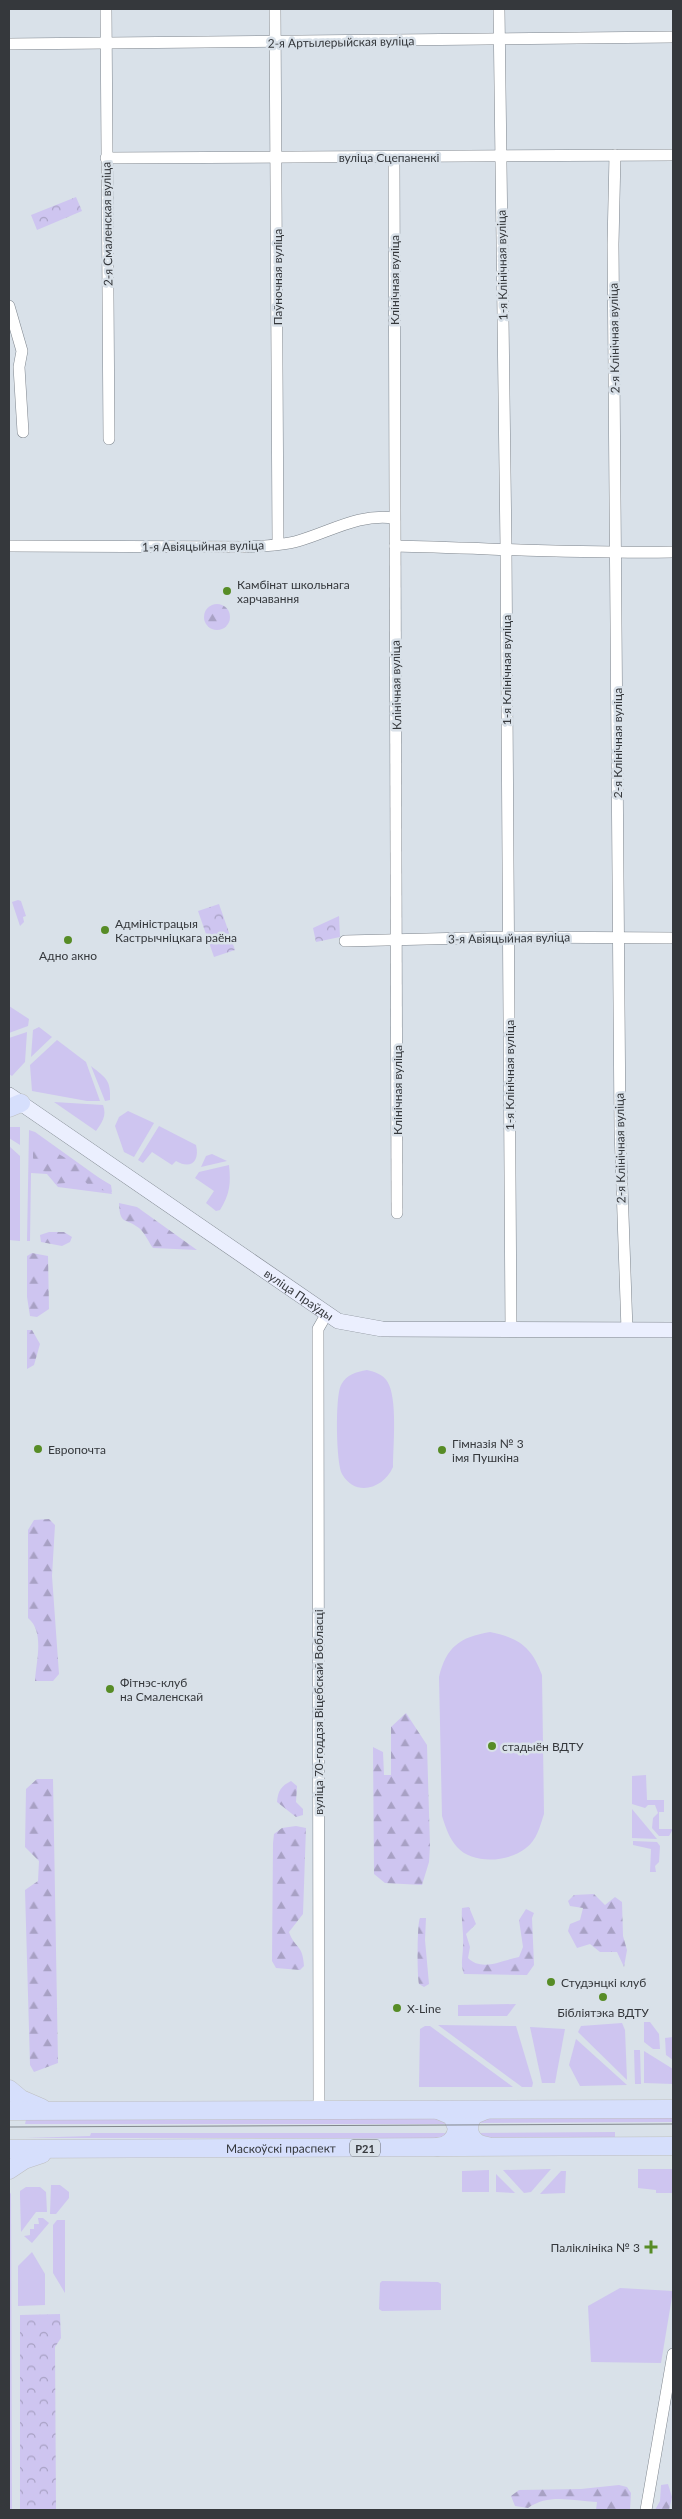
<svg xmlns="http://www.w3.org/2000/svg" width="682" height="2519" viewBox="0 0 682 2519" font-family="Lato,sans-serif">
<style>
.green{fill:#cec5f0}
.forest{fill:url(#forest-firs)}
.park{fill:url(#park-crowns)}
.lines{fill:none;stroke-linecap:round;stroke-linejoin:round}
.minor-casing{stroke:#7e858d;stroke-width:12}
.secondary-casing{stroke:#7e858d;stroke-width:16}
.primary-casing{stroke:#bebfc1;stroke-width:19}
.minor{stroke:#fff;stroke-width:11}
.secondary{stroke:#ebeffe;stroke-width:15}
.primary{stroke:#d6dffc;stroke-width:18}
.tram{stroke:#80868c;stroke-width:1}
.poi-dot{fill:#578c26;stroke:#d9e1e9;stroke-width:2}
.labels{text-anchor:middle;dominant-baseline:central;stroke-width:5;stroke-linejoin:round;paint-order:stroke}
.shield{fill:#d9e1e9;stroke:#666b70;stroke-width:1}
.shield-label{font-size:11px;font-weight:bold;fill:#35383c}
.street-label{font-size:12px;fill:#35383c;stroke:#d9e1e9}
.poi-label{font-size:12px;fill:#35383c;stroke:#d9e1e9;text-anchor:start}
</style>
<defs>
<pattern id="forest-firs" width="22" height="20" patternUnits="userSpaceOnUse" patternTransform="scale(1.25)"><rect width="22" height="20" fill="#cec5f0"/><path d="M5 1l3.5 6h-7zM16 11l3.5 6h-7z" fill="#a8a1c4"/></pattern>
<pattern id="park-crowns" width="20" height="18" patternUnits="userSpaceOnUse" patternTransform="scale(1.25)"><rect width="20" height="18" fill="#cec5f0"/><path d="M2 6a3 3 0 1 1 6 0M12 15a3 3 0 1 1 6 0" fill="none" stroke="#a8a1c4"/></pattern>
</defs>
<rect width="100%" height="100%" fill="#d9e1e9"/>
<!-- green -->
<g class="green">
<polygon points="18,900 21,901 26,916 23,917 24,922 20,926 12,902"/>
<polygon points="9,1006 29,1019 28,1026 9,1033"/>
<polygon points="39,1027 52,1037 31,1057 33,1030"/>
<polygon points="27,1032 25,1062 12,1076 9,1074 9,1038"/>
<polygon points="57,1040 86,1062 100,1101 87,1101 32,1091 30,1065"/>
<path d="M91 1066C106 1078 111 1080 110 1100L105 1101Z"/>
<path d="M54 1102 103 1105C107 1116 102 1122 96 1131Z"/>
<polygon points="128,1111 154,1123 134,1157 124,1152 115,1126 119,1117"/>
<path d="M159 1126 196 1145C200 1161 191 1170 176 1161L172 1165 152 1152 143 1163 138 1160Z"/>
<polygon points="9,1127 20,1127 20,1145 9,1138"/>
<polygon points="29,1130 35,1132 109,1185 112,1194 58,1187 47,1174 31,1173 30,1241 27,1241"/>
<polygon points="9,1146 20,1156 20,1241 9,1240"/>
<polygon points="212,1154 227,1161 201,1167 206,1156"/>
<path d="M229 1165C231 1183 230 1194 220 1210L216 1211 206 1203 214 1191 195 1178 199 1172Z"/>
<path d="M367 1370C375 1372 382 1374 387 1381 398 1397 393 1447 393 1467 384 1488 356 1498 342 1474 336 1463 335 1396 341 1385 347 1374 356 1372 367 1370Z"/>
<path d="M490 1632C519 1638 532 1647 542 1675L544 1814C540 1826 537 1840 526 1848 509 1862 473 1865 457 1847 449 1838 446 1828 442 1816L439 1677C446 1647 460 1637 490 1632Z"/>
<polygon points="646,1775 647,1800 664,1800 664,1812 659,1812 659,1829 673,1829 669,1836 659,1836 652,1828 653,1818 658,1813 655,1805 648,1805 645,1808 632,1804 632,1776"/>
<polygon points="632,1809 657,1839 632,1838"/>
<polygon points="633,1841 657,1842 660,1846 659,1862 655,1866 656,1872 650,1872 651,1849 633,1845"/>
<polygon points="516,2004 507,2016 458,2016 458,2005"/>
<polygon points="644,2022 650,2022 659,2034 660,2049 653,2049 644,2042"/>
<polygon points="622,2023 625,2030 627,2080 578,2032 581,2026"/>
<polygon points="438,2025 516,2026 533,2083 532,2087 522,2087"/>
<polygon points="425,2026 430,2026 513,2087 419,2087 420,2029"/>
<polygon points="530,2027 565,2029 555,2083 542,2083"/>
<polygon points="673,2037 673,2060 666,2055 665,2038"/>
<polygon points="576,2039 627,2085 580,2086 569,2065"/>
<polygon points="634,2050 640,2050 641,2084 635,2084"/>
<polygon points="644,2051 673,2069 673,2084 644,2083"/>
<polygon points="673,2117 673,2122 474,2123 479,2118"/>
<polygon points="443,2118 452,2124 25,2124 26,2120"/>
<polygon points="615,2132 615,2137 482,2138 474,2133"/>
<polygon points="91,2133 451,2133 443,2138 25,2138 90,2136"/>
<polygon points="551,2169 531,2192 524,2193 503,2170"/>
<polygon points="638,2169 673,2169 673,2193 656,2193 656,2190 638,2188"/>
<polygon points="489,2170 489,2192 462,2192 462,2171"/>
<polygon points="561,2171 566,2171 565,2193 540,2194"/>
<polygon points="496,2174 515,2193 496,2192"/>
<polygon points="51,2185 60,2185 69,2192 69,2198 56,2214 50,2214"/>
<polygon points="26,2187 40,2187 46,2192 47,2212 36,2212 21,2232 20,2196 20,2191"/>
<polygon points="9,2191 11,2194 12,2510 9,2510"/>
<polygon points="38,2218 43,2218 49,2223 32,2243 24,2236 30,2235 30,2229 34,2229 34,2224 39,2224"/>
<polygon points="57,2220 65,2220 65,2293 53,2273 53,2225"/>
<polygon points="32,2252 45,2274 45,2305 18,2306 18,2266"/>
<polygon points="382,2281 438,2282 441,2284 441,2310 382,2311 379,2309 380,2283"/>
<polygon points="620,2288 673,2291 661,2363 591,2362 588,2306"/>
</g>
<!-- forest -->
<g class="forest">
<circle cx="217" cy="617" r="13"/>
<polygon points="33,1147 52,1150 111,1185 112,1192 91,1188 77,1173 69,1175 66,1183 55,1184 53,1174 38,1170 33,1158"/>
<path d="M119 1203 137 1207 197 1250 153 1248C149 1243 145 1233 139 1228 125 1217 120 1226 119 1203Z"/>
<polygon points="49,1232 64,1232 72,1237 70,1242 62,1246 41,1242 40,1235"/>
<polygon points="32,1253 48,1256 49,1309 37,1317 30,1316 27,1297 27,1256"/>
<polygon points="27,1330 32,1330 40,1344 34,1365 27,1369"/>
<path d="M49 1519 55 1525 52 1576 59 1674 53 1681H35C36 1661 45 1632 28 1618V1530L34 1520Z"/>
<polygon points="406,1713 427,1745 430,1846 429,1862 422,1885 385,1883 374,1874 373,1747 383,1752 384,1775 391,1775 391,1727"/>
<polygon points="37,1779 53,1779 58,2063 34,2072 30,2065 25,1890 38,1881 39,1861 25,1847 26,1789"/>
<path d="M291 1781 297 1786 296 1802 303 1809V1815L296 1817 277 1802C278 1791 281 1786 291 1781Z"/>
<path d="M296 1826 306 1828 303 1914 289 1932C295 1949 303 1944 304 1966L300 1970 276 1968 272 1961 273 1843 274 1834 282 1828Z"/>
<polygon points="594,1894 605,1905 615,1897 622,1902 623,1936 627,1950 624,1967 617,1952 600,1952 590,1944 577,1948 568,1931 570,1924 580,1920 583,1908 570,1906 568,1901 574,1895"/>
<path d="M469 1907 476 1924 466 1934 470 1947 468 1958C482 1972 502 1960 519 1957L523 1947 519 1920 526 1909 534 1913 532 1918 534 1965 527 1975 464 1974C460 1964 463 1956 463 1946 464 1933 461 1921 462 1908Z"/>
<path d="M420 1918H426L425 1940 429 1984 424 1987 419 1984C417 1976 417 1922 420 1918Z"/>
<polygon points="668,2484 672,2497 669,2510 655,2510 660,2501 661,2485"/>
<path d="M619 2485 627 2487 631 2493 630 2510H596L597 2502C572 2501 549 2493 528 2508L515 2506 511 2496 519 2490 581 2489Z"/>
</g>
<!-- park -->
<g class="park">
<polygon points="76,197 82,211 37,230 31,215"/>
<polygon points="219,904 235,950 214,957 198,911"/>
<polygon points="339,916 340,937 316,942 313,928"/>
<polygon points="60,2314 61,2338 55,2347 56,2510 20,2510 20,2315"/>
</g>
<g class="lines">
<!-- minor casing -->
<g class="minor-casing">
<g id="minor">
<polyline points="106,9 109,439"/>
<polyline points="275,9 278,544"/>
<polyline points="499,9 506,548 511,1330"/>
<polyline points="9,44 673,37"/>
<polyline points="615,155 613,244 620,1129 627,1330"/>
<polyline points="394,157 397,1213"/>
<polyline points="106,158 673,155"/>
<polyline points="9,306 22,351 19,367 23,432"/>
<path d="M9 546 244 547C262 546 281 546 298 541 330 532 359 513 394 518"/>
<path d="M395 546C488 548 580 554 673 552"/>
<polyline points="345,941 508,937 673,938"/>
<polyline points="319,2110 318,1329 326,1315"/>
<polyline points="646,2510 673,2354"/>
</g>
</g>
<!-- secondary casing -->
<g class="secondary-casing">
<g id="secondary">
<path id="s1" d="M9 1095 338 1321 382 1329 673 1330"/>
</g>
</g>
<!-- primary casing -->
<g class="primary-casing">
<g id="primary">
<polyline points="9,1108 21,1103"/>
<polyline points="9,2089 21,2099 42,2108"/>
<path d="M486 2110 474 2115C464 2128 470 2144 487 2146"/>
<polyline points="9,2111 673,2109"/>
<path d="M437 2147C449 2146 456 2139 457 2128L452 2116 438 2110"/>
<path id="s2" d="M9 2149 673 2146"/>
<polyline points="9,2170 24,2160 42,2154"/>
</g>
</g>
<!-- minor -->
<use href="#minor" class="minor"/>
<!-- secondary -->
<use href="#secondary" class="secondary"/>
<!-- primary -->
<use href="#primary" class="primary"/>
<!-- tram -->
<polyline class="tram" points="9,2127 673,2124"/>
</g>
<!-- markers -->
<g class="poi-dot">
<circle cx="227" cy="591" r="5"/>
<circle cx="105" cy="930" r="5"/>
<circle cx="68" cy="940" r="5"/>
<circle cx="38" cy="1449" r="5"/>
<circle cx="442" cy="1450" r="5"/>
<circle cx="110" cy="1689" r="5"/>
<circle cx="492" cy="1746" r="5"/>
<circle cx="551" cy="1982" r="5"/>
<circle cx="603" cy="1997" r="5"/>
<circle cx="397" cy="2008" r="5"/>
<path d="M648.5 2239.5h5v5h5v5h-5v5h-5v-5h-5v-5h5z"/>
</g>
<g class="labels">
<!-- shield labels -->
<rect class="shield" x="350" y="2139.5" width="30" height="17" rx="4"/>
<g class="shield-label">
<text x="365" y="2148">Р21</text>
</g>
<!-- street labels -->
<g class="street-label">
<text transform="translate(341 42) rotate(-1)">2-я Артылерыйская вуліца</text>
<text x="389" y="157">вуліца Сцепаненкі</text>
<text transform="translate(107 224) rotate(-91)">2-я Смаленская вуліца</text>
<text transform="translate(502 265) rotate(-91)">1-я Клінічная вуліца</text>
<text transform="translate(277 277) rotate(-90)">Паўночная вуліца</text>
<text transform="translate(394 280) rotate(-90)">Клінічная вуліца</text>
<text transform="translate(614 338) rotate(-91)">2-я Клінічная вуліца</text>
<text transform="translate(203 546) rotate(-1)">1-я Авіяцыйная вуліца</text>
<text transform="translate(506 670) rotate(-90)">1-я Клінічная вуліца</text>
<text transform="translate(396 685) rotate(-91)">Клінічная вуліца</text>
<text transform="translate(617 743) rotate(-90)">2-я Клінічная вуліца</text>
<text transform="translate(509 938) rotate(-1)">3-я Авіяцыйная вуліца</text>
<text transform="translate(509 1075) rotate(-90)">1-я Клінічная вуліца</text>
<text transform="translate(397 1090) rotate(-90)">Клінічная вуліца</text>
<text transform="translate(620 1148) rotate(-91)">2-я Клінічная вуліца</text>
<text stroke="none"><textPath href="#s1" startOffset="352">вуліца Праўды</textPath></text>
<text transform="translate(318 1712) rotate(-90)">вуліца 70-годдзя Віцебскай Вобласці</text>
<text stroke="none"><textPath href="#s2" startOffset="272">Маскоўскі праспект</textPath></text>
</g>
<!-- poi labels -->
<g class="poi-label">
<text x="237" y="584">Камбінат школьнага<tspan x="237" dy="14">харчавання</tspan></text>
<text x="115" y="923">Адміністрацыя<tspan x="115" dy="14">Кастрычніцкага раёна</tspan></text>
<text x="68" y="955" text-anchor="middle">Адно акно</text>
<text x="452" y="1443">Гімназія № 3<tspan x="452" dy="14">імя Пушкіна</tspan></text>
<text x="48" y="1449">Европочта</text>
<text x="120" y="1682">Фітнэс-клуб<tspan x="120" dy="14">на Смаленскай</tspan></text>
<text x="502" y="1746">стадыён ВДТУ</text>
<text x="561" y="1982">Студэнцкі клуб</text>
<text x="407" y="2008">X-Line</text>
<text x="603" y="2012" text-anchor="middle">Бібліятэка ВДТУ</text>
<text x="640" y="2247" text-anchor="end">Паліклініка № 3</text>
</g>
</g>
<!-- border -->
<rect width="682" height="2519" fill="none" stroke="#35383c" stroke-width="20"/>
</svg>
